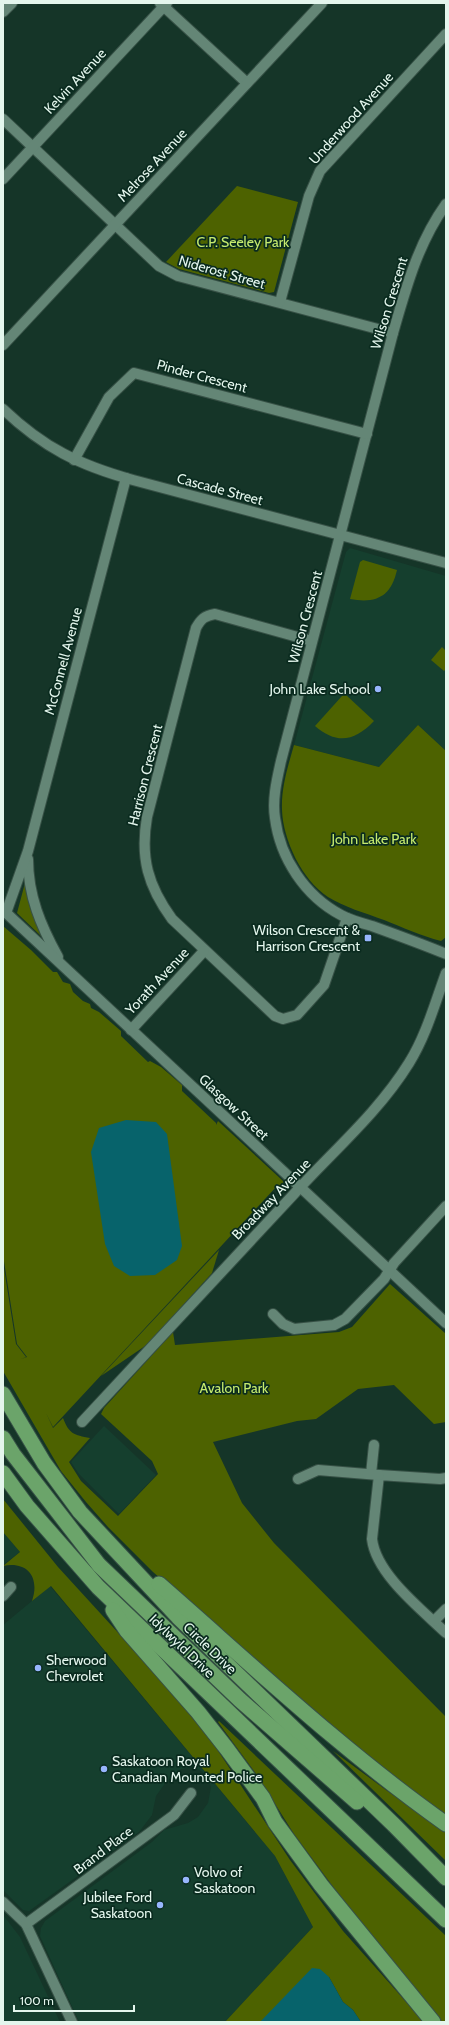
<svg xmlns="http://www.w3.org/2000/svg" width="449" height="2025" viewBox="0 0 449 2025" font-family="Cabin,sans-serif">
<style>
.built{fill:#153f2e}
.green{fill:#4d6200}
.water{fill:#07636b}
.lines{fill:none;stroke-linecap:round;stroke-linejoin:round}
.minor-casing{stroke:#375146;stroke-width:12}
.highway-casing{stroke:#375146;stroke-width:17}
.minor{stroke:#648676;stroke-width:10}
.highway{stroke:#6ba46a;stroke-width:15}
.poi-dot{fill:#98b6fd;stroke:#0a2b1f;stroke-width:1.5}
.labels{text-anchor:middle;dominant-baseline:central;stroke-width:3.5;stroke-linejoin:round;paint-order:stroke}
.street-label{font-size:14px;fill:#e4f6ed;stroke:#0a2b1f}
.park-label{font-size:14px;fill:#c6eb6e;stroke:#0a2b1f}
.poi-label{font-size:14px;fill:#e4f6ed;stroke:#0a2b1f;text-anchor:end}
</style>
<rect width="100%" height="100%" fill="#153528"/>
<!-- built -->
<g class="built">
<polygon points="350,548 446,576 446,751 418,725 379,767 294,745 346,552"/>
<polygon points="104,1426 156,1475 119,1514 79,1474 71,1462"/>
<polygon points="3,1532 20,1552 3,1565"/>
<polygon points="50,1586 275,1856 313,1927 225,2022 79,2022 40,1936 41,1928 45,1921 152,1842 164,1830 188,1823 198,1817 208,1803 211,1787 205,1774 195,1767 181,1769 166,1782 156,1796 152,1815 139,1832 29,1911 23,1910 3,1890 3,1625"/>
<polygon points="3,1915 20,1937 60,2022 3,2022"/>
</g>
<!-- green -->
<g class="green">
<polygon points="237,186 298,202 274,292 269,293 179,269 166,262"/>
<path d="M363 560 397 570C391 596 377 604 350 599L360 562Z"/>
<polygon points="442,647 446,651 446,669 444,671 431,660"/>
<path d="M346 695 374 721C355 741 337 745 315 726L342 696Z"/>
<path d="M418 725 446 751V937L441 941C421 936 402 927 384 920 365 913 344 907 328 897 302 880 283 840 282 810 281 788 288 766 294 745L379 767Z"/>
<polygon points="25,883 31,910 41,936 17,913"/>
<path d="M3 926 31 950 53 972H57L63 982 70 984 73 992 83 1001 90 1004 91 1008 99 1012 121 1031V1036L148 1062 150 1061 161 1067 182 1085V1091L216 1123V1125L218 1121 283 1181 284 1185 280 1188 277 1186 53 1427 46 1413 53 1428 63 1418C69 1434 74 1435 90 1438L69 1462 81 1481 118 1516 158 1474 152 1461 101 1414 104 1408 173 1332 175 1345 339 1332 352 1327 390 1284 446 1334V1422L434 1424 394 1385 358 1389 316 1419 297 1421 213 1442 242 1503 274 1543 446 1717V1816L369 1759 153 1572 108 1527 86 1502 61 1471 3 1371V1262L16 1344 26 1357 21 1359 27 1357 17 1344 3 1255Z"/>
<polygon points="219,1250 212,1273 148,1344 101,1376"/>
<path d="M3 1499 58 1567 154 1672 207 1734 290 1860 343 1931 424 2022H361L353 2010 343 2002 329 1977 260 2022H225L313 1927 275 1856 51 1586 32 1601C40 1578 28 1561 3 1566L20 1552 3 1532Z"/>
<polygon points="219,1721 446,1936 446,2022 442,2022 334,1888 294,1834 257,1775 218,1722"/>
<polygon points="333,1751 386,1790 446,1831 446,1861"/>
</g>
<!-- water -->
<g class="water">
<polygon points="126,1120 156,1122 167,1134 182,1246 177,1260 155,1275 130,1276 114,1266 105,1244 91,1152 99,1128"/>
<polygon points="312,1968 320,1969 329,1977 343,2002 353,2010 361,2022 260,2022"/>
</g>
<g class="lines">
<!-- minor casing -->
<g class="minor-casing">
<g id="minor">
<polyline points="160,3 247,83"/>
<polyline points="3,12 12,3"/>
<polyline points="3,119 159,266 178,276 393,333"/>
<polyline points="3,179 167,3"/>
<path d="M446 204C418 243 406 288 393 333L281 761C277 779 272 799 275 818 280 858 305 896 341 915 350 920 361 923 372 926 397 935 422 944 446 954"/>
<polyline points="280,302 309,196 320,171 446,34"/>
<polyline points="3,345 322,3"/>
<path d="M3 409C44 448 79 465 133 480L446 563"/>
<polyline points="74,460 109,397 134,373 367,434"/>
<path d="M312 641 215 614C204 616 201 619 196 628L147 817C140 858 148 886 172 919L275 1016 283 1019 297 1015 324 985 347 918"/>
<path d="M28 859C28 896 41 926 58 957"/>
<polyline points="3,910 446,1323"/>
<polyline points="6,913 28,851 126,478"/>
<polyline points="131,1030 204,951"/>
<polyline points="273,1314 283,1324 294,1329 334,1325 345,1319 384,1279 394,1263 446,1206"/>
<path d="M82 1422C152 1346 223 1270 294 1194 333 1151 378 1113 409 1063 426 1036 435 1003 446 973"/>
<polyline points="371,1474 374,1445"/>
<path d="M446 1478 440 1479 379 1475 372 1539C376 1574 421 1609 446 1633"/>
<polyline points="298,1479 318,1470 379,1475"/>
<polyline points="3,1596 11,1587"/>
<polyline points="434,1621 446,1609"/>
<polyline points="3,1902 26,1924 72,2022"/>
<polyline points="26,1924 174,1815 191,1793"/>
</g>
</g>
<!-- highway casing -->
<g class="highway-casing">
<g id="highway">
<polyline points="3,1394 44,1463 80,1512 178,1617 394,1825 446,1878"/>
<polyline points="3,1438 13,1454 99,1565 240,1700 357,1802"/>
<polyline points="3,1473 27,1506 98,1587 446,1920"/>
<path d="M159 1584C253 1666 344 1752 446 1824"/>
<polyline points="113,1610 127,1631 198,1712 227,1749 263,1798 275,1822 321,1885 433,2022"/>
</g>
</g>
<!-- minor -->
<use href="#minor" class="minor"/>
<!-- highway -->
<use href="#highway" class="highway"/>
</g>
<!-- markers -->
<g class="poi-dot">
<circle cx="378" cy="689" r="4"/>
<rect x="364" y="934" width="8" height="8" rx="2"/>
<circle cx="38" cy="1668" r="4"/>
<circle cx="104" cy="1769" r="4"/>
<circle cx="186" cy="1880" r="4"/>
<circle cx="160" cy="1905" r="4"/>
</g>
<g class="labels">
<!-- street labels -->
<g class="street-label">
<text transform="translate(75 81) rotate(-47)">Kelvin Avenue</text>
<text transform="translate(351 118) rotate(-48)">Underwood Avenue</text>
<text transform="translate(152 165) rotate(-47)">Melrose Avenue</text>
<text transform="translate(222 272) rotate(16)">Niderost Street</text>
<text transform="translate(389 303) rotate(-73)">Wilson Crescent</text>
<text transform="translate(202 376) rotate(15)">Pinder Crescent</text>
<text transform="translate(220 489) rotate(15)">Cascade Street</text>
<text transform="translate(305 617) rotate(-75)">Wilson Crescent</text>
<text transform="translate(63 661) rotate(-75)">McConnell Avenue</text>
<text transform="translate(145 775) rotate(-76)">Harrison Crescent</text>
<text transform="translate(157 981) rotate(-47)">Yorath Avenue</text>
<text transform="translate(234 1107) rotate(43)">Glasgow Street</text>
<text transform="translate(271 1199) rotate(-46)">Broadway Avenue</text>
<text transform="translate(182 1646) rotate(44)">Idylwyld Drive</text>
<text transform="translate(210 1648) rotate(44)">Circle Drive</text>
<text transform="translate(103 1850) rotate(-37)">Brand Place</text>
</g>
<!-- park labels -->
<g class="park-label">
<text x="243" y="242">C.P. Seeley Park</text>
<text x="374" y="839">John Lake Park</text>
<text x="234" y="1388">Avalon Park</text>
</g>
<!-- poi labels -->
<g class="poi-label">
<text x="370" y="689">John Lake School</text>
<text x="360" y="930">Wilson Crescent &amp;<tspan x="360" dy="16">Harrison Crescent</tspan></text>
<text x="46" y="1660" text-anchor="start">Sherwood<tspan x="46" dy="16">Chevrolet</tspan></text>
<text x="112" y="1761" text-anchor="start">Saskatoon Royal<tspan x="112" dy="16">Canadian Mounted Police</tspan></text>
<text x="194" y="1872" text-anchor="start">Volvo of<tspan x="194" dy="16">Saskatoon</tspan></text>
<text x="152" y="1897">Jubilee Ford<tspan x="152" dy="16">Saskatoon</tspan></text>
</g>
</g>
<!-- border -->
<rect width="449" height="2025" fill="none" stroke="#e4f6ed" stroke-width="8"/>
<!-- scale -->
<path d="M14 2005v6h120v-6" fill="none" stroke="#e4f6ed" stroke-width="2"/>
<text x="20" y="2005" font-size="12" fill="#e4f6ed" stroke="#0a2b1f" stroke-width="3" paint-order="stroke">100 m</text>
</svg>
